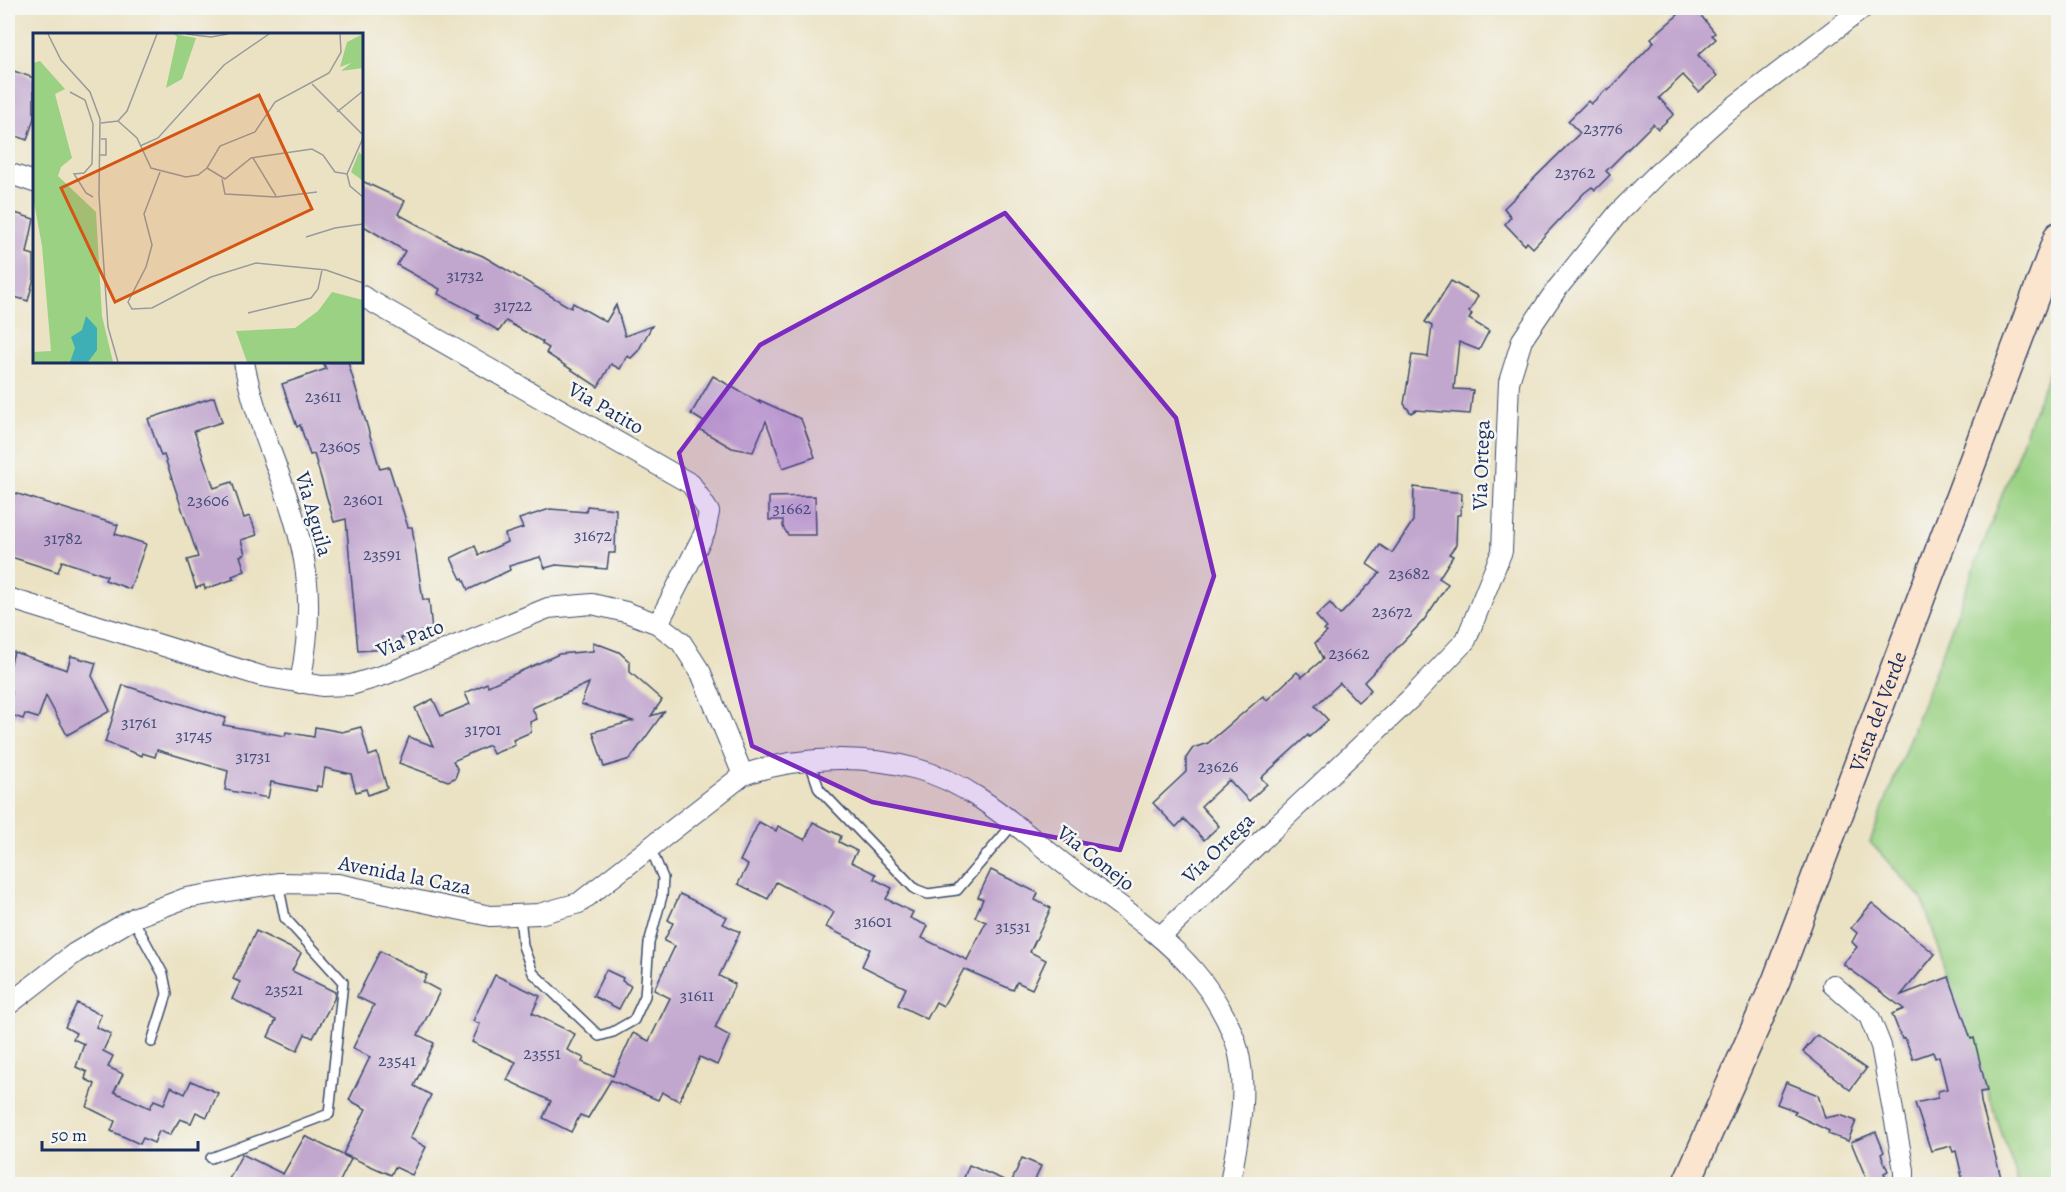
<svg xmlns="http://www.w3.org/2000/svg" width="2066" height="1192" viewBox="0 0 2066 1192" font-family="Alegreya,serif">
<style>
.green{fill:#9ad183;stroke:#5a8070;stroke-width:1.5}
.building{fill:#c1a6ce}
.lines{fill:none;stroke-linecap:round;stroke-linejoin:round}
.lane-casing{stroke:#3a4a6d;stroke-width:12}
.street-casing{stroke:#3a4a6d;stroke-width:22}
.secondary-casing{stroke:#3a4a6d;stroke-width:30}
.lane{stroke:#fff;stroke-width:9}
.street{stroke:#fff;stroke-width:20}
.secondary{stroke:#fce5cf;stroke-width:27}
.marked{fill:#7b2cbf;fill-opacity:0.2;stroke:#7b2cbf;stroke-width:4.5;stroke-linejoin:round}
.labels{text-anchor:middle;dominant-baseline:central;stroke-width:5;stroke-linejoin:round;paint-order:stroke}
.number-label{font-size:18px;fill:#444d7a}
.street-label{font-size:21px;fill:#1b2f5e;stroke:#f6f6f2}
.inset-road{fill:none;stroke:#989a9b;stroke-width:1.5}
.view{fill:#d45514;fill-opacity:0.15;stroke:#d45514;stroke-width:3}
.inset-edge{fill:none;stroke:#1b2f5e;stroke-width:3}
</style>
<rect width="100%" height="100%" fill="#f6f6f2"/>
<filter id="ink" filterUnits="userSpaceOnUse"><feTurbulence type="fractalNoise" baseFrequency=".0167" numOctaves="2"/><feDisplacementMap in="SourceGraphic" scale="12" xChannelSelector="R" yChannelSelector="G"/><feConvolveMatrix kernelMatrix="1 2 1 2 8 2 1 2 1" color-interpolation-filters="sRGB"/></filter>
<filter id="wash" filterUnits="userSpaceOnUse"><feTurbulence type="fractalNoise" baseFrequency=".008" numOctaves="4" result="noise"/><feDisplacementMap in="SourceGraphic" scale="24" xChannelSelector="R" yChannelSelector="G"/><feGaussianBlur stdDeviation="1.35" result="paint"/><feColorMatrix in="noise" values="0 0 0 0 0 0 0 0 0 0 0 0 0 0 0 0 0 1.4 0 .05"/><feComposite in="paint" operator="in"/></filter>
<g filter="url(#wash)">
<rect width="100%" height="100%" fill="#ebe2c3"/>
<!-- green -->
<polygon class="green" points="2058,348 2058,1184 2019,1184 1922,899 1870,842"/>
<g id="blocks">
<!-- building -->
<g class="building">
<polygon points="1686,8 1695,8 1715,33 1712,35 1716,39 1698,55 1717,76 1699,92 1683,75 1659,98 1674,114 1671,117 1658,129 1653,124 1606,171 1610,175 1595,190 1592,187 1584,193 1533,248 1527,242 1525,245 1505,224 1511,217 1504,208 1580,133 1568,121 1588,101 1591,104 1607,89 1608,91 1654,42 1651,38"/>
<polygon points="8,69 34,78 34,118 27,140 8,133"/>
<polygon points="362,181 405,201 398,214 453,244 483,256 571,308 573,303 606,322 616,305 625,336 652,326 638,351 631,358 627,356 620,369 611,364 598,387 546,353 549,348 542,344 543,342 506,321 499,331 477,318 479,315 438,294 440,289 397,265 405,251 362,225"/>
<polygon points="15,213 34,219 27,253 34,255 34,278 28,301 8,295 8,216 14,218"/>
<polygon points="1451,281 1478,296 1469,312 1472,314 1469,319 1489,331 1479,350 1459,342 1454,389 1473,390 1470,414 1416,410 1411,413 1404,404 1412,355 1428,357 1432,326 1425,322"/>
<polygon points="323,362 348,362 380,469 389,467 408,527 412,527 423,600 429,600 432,631 420,632 420,636 401,638 402,642 388,643 388,649 358,651 346,519 334,522 314,454 310,455 300,425 297,427 282,384 326,369"/>
<polygon points="713,376 760,403 759,400 801,419 815,457 783,468 766,421 753,452 732,448 699,429 704,422 691,414"/>
<polygon points="214,397 222,422 194,431 214,488 232,482 244,518 250,516 257,535 241,540 245,554 240,556 245,571 232,576 234,579 205,589 204,585 196,588 187,560 198,557 164,455 161,456 148,419"/>
<polygon points="1414,487 1462,493 1461,515 1457,515 1456,545 1449,554 1453,556 1439,578 1448,584 1424,620 1364,682 1371,690 1358,702 1340,683 1315,706 1328,720 1309,737 1308,735 1261,778 1267,784 1249,801 1229,780 1201,806 1219,826 1204,840 1184,819 1176,827 1153,803 1186,772 1186,758 1193,748 1208,743 1263,696 1267,700 1297,672 1302,677 1323,659 1315,643 1327,632 1324,630 1327,628 1316,616 1330,603 1340,615 1380,573 1367,564 1380,545 1392,553 1413,521"/>
<polygon points="8,491 118,525 115,534 146,544 130,589 105,580 107,576 62,561 58,572 8,556"/>
<polygon points="815,496 816,535 788,535 783,527 783,520 769,520 769,497"/>
<polygon points="587,506 616,509 615,553 609,553 607,569 556,565 545,568 540,557 509,566 510,570 468,590 463,578 461,579 451,558 475,546 479,555 507,542 505,534 523,528 519,519 550,509 586,512"/>
<polygon points="593,642 619,652 630,662 630,672 662,700 651,716 664,712 630,759 604,767 593,732 633,721 581,704 589,683 532,708 537,719 530,722 531,732 513,740 515,745 493,754 489,745 453,761 458,770 455,778 448,781 399,763 409,737 433,746 415,708 433,699 441,716 470,704 465,693 487,683 488,686 559,654 593,651"/>
<polygon points="14,652 67,670 71,656 96,663 92,676 110,711 67,735 46,696 38,718 25,714 23,719 8,714 12,692 8,691 8,672"/>
<polygon points="123,685 226,718 223,725 285,736 286,732 314,737 315,727 342,732 361,727 369,756 377,753 387,788 368,795 366,789 356,792 351,774 325,768 322,787 317,786 316,791 271,782 268,798 225,790 228,771 157,750 155,757 142,753 142,756 105,742"/>
<polygon points="759,822 776,831 778,826 805,840 813,822 841,836 839,842 857,851 851,862 876,874 874,879 892,888 886,899 913,912 910,918 928,926 922,938 967,960 986,922 975,917 983,899 978,897 991,870 1038,893 1035,900 1051,908 1030,952 1046,960 1032,989 1017,982 1013,990 964,969 943,1006 936,1002 927,1019 898,1005 906,988 862,966 870,949 826,927 834,912 776,882 768,899 738,884 748,865 740,861"/>
<polygon points="680,894 727,917 723,924 740,932 719,976 735,984 715,1028 730,1036 717,1065 700,1057 679,1101 662,1092 658,1100 611,1080 588,1118 580,1115 571,1132 543,1118 551,1101 507,1080 516,1062 472,1042 480,1024 473,1021 495,975 540,996 532,1013 575,1034 567,1050 584,1058 582,1062 613,1076 633,1033 649,1041 670,998 654,990 675,946 664,941 673,923 668,920"/>
<polygon points="1872,903 1935,954 1901,995 1949,977 1971,1039 1974,1038 1987,1091 1980,1092 1981,1102 2003,1185 1964,1185 1956,1151 1953,1152 1951,1146 1931,1151 1915,1103 1938,1098 1938,1091 1947,1089 1939,1056 1935,1058 1933,1052 1913,1059 1905,1038 1902,1039 1892,1014 1904,1009 1843,964 1857,947 1852,942 1857,933 1851,928"/>
<polygon points="256,931 301,953 292,971 335,992 334,999 313,1038 305,1034 297,1051 268,1037 276,1020 232,999 240,982 233,979"/>
<polygon points="380,951 427,975 423,982 440,991 418,1035 434,1043 414,1086 431,1095 410,1138 426,1147 412,1175 395,1167 391,1175 343,1154 366,1109 349,1100 370,1057 353,1048 374,1005 357,997"/>
<polygon points="606,970 623,978 622,981 631,986 619,1009 593,996"/>
<polygon points="77,1003 101,1015 96,1027 111,1034 103,1051 113,1056 108,1067 123,1074 114,1092 150,1108 154,1100 164,1104 171,1087 185,1094 191,1081 218,1093 207,1117 196,1112 191,1123 180,1119 170,1135 159,1131 154,1143 143,1138 140,1144 111,1131 115,1121 87,1107 95,1084 85,1079 87,1072 76,1067 84,1044 73,1039 76,1033 65,1027"/>
<polygon points="1817,1035 1866,1069 1850,1090 1803,1052"/>
<polygon points="1786,1082 1818,1095 1825,1118 1840,1115 1856,1121 1848,1141 1828,1134 1829,1131 1794,1114 1796,1111 1777,1104"/>
<polygon points="1876,1132 1884,1152 1881,1154 1888,1171 1884,1173 1889,1185 1869,1185 1851,1142"/>
<polygon points="305,1136 351,1159 338,1185 226,1185 242,1154 283,1174"/>
<polygon points="1022,1158 1041,1166 1033,1185 961,1185 969,1165 1011,1183"/>
</g>
</g>
</g>
<g filter="url(#ink)">
<use href="#blocks" fill-opacity="0" stroke="#3a4a6d" stroke-width="1.5"/>
<g class="lines">
<!-- lane casing -->
<g class="lane-casing">
<g id="lane">
<polyline points="810,762 819,789 915,889 928,894 957,890 1014,823"/>
<polyline points="520,915 523,946 533,973 599,1036 613,1032 634,1020 645,996 649,943 662,896 663,878 650,847"/>
<polyline points="133,919 163,974 167,994 152,1042"/>
<polyline points="211,1158 329,1114 343,982 285,918 278,883"/>
</g>
</g>
<!-- street casing -->
<g class="street-casing">
<g id="street">
<polyline points="8,173 34,182"/>
<polyline points="362,296 691,484 709,512 705,532 658,624"/>
<path d="M244 362C257 434 297 500 306 573 311 610 307 647 300 683"/>
<polyline points="8,598 261,676 322,686 351,685 384,675 548,608 592,604 626,612 658,624 681,642 701,673 743,775"/>
<polyline points="1160,937 1411,698 1466,640 1502,551 1509,382 1522,340 1556,290 1619,212 1657,174 1723,115 1863,8"/>
<polyline points="1833,985 1869,1016 1881,1046 1904,1170 1904,1184"/>
<path d="M8 1005 75 953 136 917 186 898 278 883 338 884 490 916 539 914 579 903 743 775C797 756 862 754 917 769 977 785 1024 834 1072 870 1113 902 1160 931 1194 971 1212 992 1231 1023 1238 1050 1249 1095 1237 1140 1230 1184"/>
</g>
</g>
<!-- secondary casing -->
<g class="secondary-casing">
<g id="secondary">
<path id="s1" d="M1686 1184 1776 981 2058 236"/>
</g>
</g>
<!-- lane -->
<use href="#lane" class="lane"/>
<!-- street -->
<use href="#street" class="street"/>
<!-- secondary -->
<use href="#secondary" class="secondary"/>
</g>
</g>
<!-- marked area -->
<path class="marked" d="M1005 213 1176 418 1214 576 1120 850 872 802 752 746 679 453 760 345Z"/>
<g class="labels">
<!-- number labels -->
<g class="number-label">
<text x="1603" y="128">23776</text>
<text x="1575" y="172">23762</text>
<text x="465" y="275">31732</text>
<text x="513" y="305">31722</text>
<text x="323" y="396">23611</text>
<text x="340" y="446">23605</text>
<text x="363" y="499">23601</text>
<text x="208" y="500">23606</text>
<text x="792" y="508">31662</text>
<text x="593" y="535">31672</text>
<text x="63" y="538">31782</text>
<text x="382" y="554">23591</text>
<text x="1409" y="573">23682</text>
<text x="1392" y="611">23672</text>
<text x="1349" y="653">23662</text>
<text x="139" y="722">31761</text>
<text x="483" y="729">31701</text>
<text x="194" y="735">31745</text>
<text x="253" y="756">31731</text>
<text x="1218" y="766">23626</text>
<text x="873" y="921">31601</text>
<text x="1013" y="926">31531</text>
<text x="284" y="989">23521</text>
<text x="697" y="995">31611</text>
<text x="542" y="1053">23551</text>
<text x="397" y="1060">23541</text>
</g>
<!-- street labels -->
<g class="street-label">
<text transform="translate(606 408) rotate(30)">Via Patito</text>
<text transform="translate(1481 465) rotate(-88)">Via Ortega</text>
<text transform="translate(314 514) rotate(74)">Via Aguila</text>
<text transform="translate(410 638) rotate(-22)">Via Pato</text>
<text stroke="none"><textPath href="#s1" startOffset="510">Vista del Verde</textPath></text>
<text transform="translate(1218 848) rotate(-44)">Via Ortega</text>
<text transform="translate(1096 858) rotate(38)">Via Conejo</text>
<text transform="translate(405 875) rotate(11)">Avenida la Caza</text>
</g>
</g>
<!-- overview -->
<g transform="translate(33 33)">
<rect width="330" height="330" fill="#ebe2c3"/>
<path d="M141 1 163 5 149 46 133 55 144 4ZM330 1V35L308 38 318 30 307 34 314 9ZM7 28 32 56 22 61 39 125 28 134 25 143 63 179 69 283 80 329H0V319L18 318 9 213 0 164V30ZM326 119 330 123V148L318 139ZM299 259 330 267V329H214L203 298 262 295 285 278Z" fill="#9ad183"/>
<path d="M53 283 64 295V317L55 329H37L42 315 38 304 49 297Z" fill="#3eafb5"/>
<path class="inset-road" d="M15 1 28 27 57 59 67 86 66 162 75 294 85 329M153 1 178 4 195 1M279 51 330 102M37 59 52 67 60 91 59 131 51 140 41 141 53 160 60 164M304 79 330 58M85 88 104 105 118 135 153 144 165 142 174 135 187 113 222 99 242 69 296 40 308 19 307 1M68 90 85 88 94 78 124 1M330 105 314 141 317 153 330 164M107 113 125 105 191 32 236 1M66 122H73V106H68M220 125 243 163M174 135 192 146 218 125 279 116 290 122 302 139 314 141M127 139 111 181 119 212 113 234 95 269 99 276 119 275 178 244 223 230 293 237 330 250M189 146 192 161 243 164 284 159M273 204 302 195 330 191M0 245V306M215 280 278 265 285 256 289 237"/>
<path class="view" d="M226 62 279 176 82 269 28 155Z"/>
<rect width="330" height="330" class="inset-edge"/>
</g>
<!-- margin -->
<rect width="2066" height="1192" fill="none" stroke="#f6f6f2" stroke-width="30"/>
<!-- scale -->
<path d="M42 1141v9h156v-9" fill="none" stroke="#1b2f5e" stroke-width="3"/>
<text x="51" y="1141" font-size="18" fill="#1b2f5e" stroke="#f6f6f2" stroke-width="4.5" paint-order="stroke">50 m</text>
</svg>
